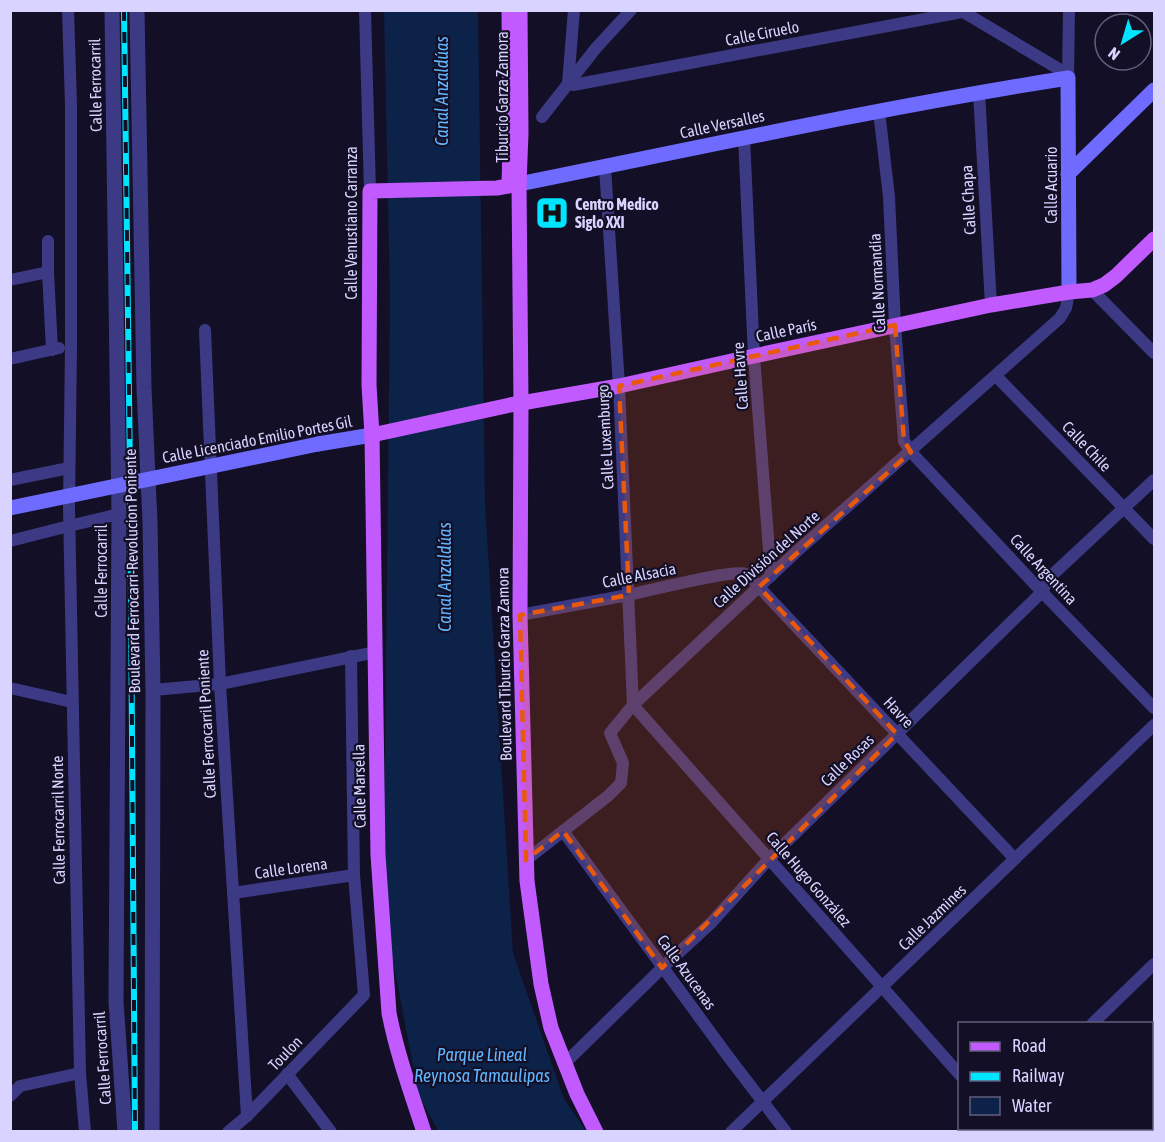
<svg xmlns="http://www.w3.org/2000/svg" width="1165" height="1142" viewBox="0 0 1165 1142" font-family="'Asap Condensed',sans-serif">
<style>
.water{fill:#0c2248}
.lines{fill:none;stroke-linecap:round;stroke-linejoin:round}
.minor{stroke:#3d3a85;stroke-width:12}
.tertiary{stroke:#3d3a85;stroke-width:15}
.secondary{stroke:#6f6bff;stroke-width:15}
.primary{stroke:#c25bff;stroke-width:15}
.rail-casing{stroke:#00e5ff;stroke-width:6}
.rail{stroke:#130f26;stroke-width:4;stroke-dasharray:11;stroke-linecap:butt}
.secondary-bridge{stroke:#6f6bff;stroke-width:15}
.marked{fill:#e8590c;fill-opacity:0.2;stroke:#e8590c;stroke-width:4.5;stroke-dasharray:12 8;stroke-linejoin:round}
.labels{text-anchor:middle;dominant-baseline:central;stroke-width:4.5;stroke-linejoin:round;paint-order:stroke}
.street-label{font-size:16px;fill:#d9d4ff;stroke:#130f26}
.poi-label{font-size:16px;font-weight:bold;fill:#d9d4ff;stroke:#130f26;text-anchor:start}
.water-label{font-size:18px;font-style:italic;fill:#62b6ff;stroke:#130f26}
</style>
<rect width="100%" height="100%" fill="#130f26"/>
<!-- water -->
<polygon class="water" points="384,11 478,11 485,504 513,953 564,1099 586,1131 438,1131 419,1095 391,952 384,849 390,298"/>
<g class="lines">
<!-- minor -->
<g class="minor">
<polyline points="68,10 71,105 71,346 69,507 80,1073 85,1132"/>
<polyline points="365,10 370,191"/>
<polyline points="574,10 568,83 573,85 962,12"/>
<polyline points="960,10 1069,75"/>
<polyline points="1068,78 1069,10"/>
<polyline points="979,92 991,305"/>
<polyline points="879,111 889,197 895,325 904,441 911,452 1042,592 1154,708"/>
<polyline points="542,117 596,48 631,10"/>
<polyline points="744,137 754,356 771,576"/>
<polyline points="605,167 619,386 633,705"/>
<polyline points="48,241 48,272 52,350"/>
<polyline points="10,280 48,272"/>
<polyline points="1092,290 1154,353"/>
<polyline points="205,330 220,684 247,1116"/>
<polyline points="10,359 59,348"/>
<polyline points="996,376 1154,539"/>
<polyline points="10,480 69,468"/>
<polyline points="10,541 69,526 119,514"/>
<path d="M520 615C556 608 592 602 628 595 648 591 732 569 746 574 751 576 755 583 759 587L1015 859"/>
<polyline points="10,688 72,702"/>
<polyline points="153,690 220,684 376,652"/>
<polyline points="633,705 960,1075"/>
<polyline points="563,831 727,1055 786,1132"/>
<polyline points="526,860 608,796 621,783 623,763 610,733 633,705 795,553 1060,318 1066,308 1069,292"/>
<polyline points="233,893 354,875"/>
<polyline points="1092,1024 1154,964"/>
<polyline points="564,1064 662,968 711,923 769,859 1042,592 1049,578 1154,480"/>
<polyline points="287,1074 331,1132"/>
<polyline points="10,1096 20,1086 80,1073"/>
<polyline points="1115,1128 1118,1132"/>
<polyline points="228,1132 247,1116 364,995 354,875 351,656"/>
<polyline points="731,1132 1154,725"/>
<polyline points="977,1132 980,1128"/>
</g>
<!-- tertiary -->
<g class="tertiary">
<polyline points="112,10 119,514 116,1001 125,1132"/>
<polyline points="137,10 144,388 150,522 153,690 152,1132"/>
</g>
<!-- secondary -->
<g class="secondary">
<polyline points="1068,174 1154,90"/>
<path d="M519 184C702 147 884 107 1068 78L1069 292"/>
<polyline points="318,444 372,435"/>
</g>
<!-- primary -->
<g class="primary">
<polyline points="509,10 510,142 509,186"/>
<polyline points="520,10 521,133 519,184 521,403 520,615 527,881 541,984 551,1028 577,1094 596,1132"/>
<polyline points="372,435 510,405 619,386 754,356 991,305 1069,292 1092,290 1104,285 1116,276 1154,239"/>
<path d="M424 1132C411 1092 397 1054 389 1013L378 855 372 435 369 385 370 191 497 188 519 184"/>
</g>
<!-- rail casing -->
<g class="rail-casing">
<polyline id="rail" points="124,10 130,473 135,1132"/>
</g>
<!-- rail -->
<use href="#rail" class="rail"/>
<!-- secondary-bridge -->
<polyline class="secondary-bridge" points="10,508 318,444"/>
</g>
<!-- marked area -->
<path class="marked" d="M895 325 904 441 911 452 759 587 897 734 662 968 563 831 526 860 520 615 629 595 619 386Z"/>
<!-- icons -->
<defs>
<g id="hospital-square" transform="scale(1.725)"><rect x="-9" y="-9" width="18" height="18" rx="4" fill="#00e5ff" stroke="#130f26"/><path d="M-5-5h3v3.5h4V-5h3V5h-3V1.5h-4V5h-3Z" fill="#111"/></g>
</defs>
<g fill-rule="evenodd">
<use href="#hospital-square" x="552" y="213"/>
</g>
<g class="labels">
<!-- street labels -->
<g class="street-label">
<text transform="translate(762 33) rotate(-11)">Calle Ciruelo</text>
<text transform="translate(95 85) rotate(-91)">Calle Ferrocarril</text>
<text transform="translate(502 97) rotate(-90)">Tiburcio Garza Zamora</text>
<text transform="translate(722 124) rotate(-12)">Calle Versalles</text>
<text transform="translate(1051 185) rotate(-90)">Calle Acuario</text>
<text transform="translate(968 200) rotate(-93)">Calle Chapa</text>
<text transform="translate(351 223) rotate(-90)">Calle Venustiano Carranza</text>
<text transform="translate(877 283) rotate(-93)">Calle Normandía</text>
<text transform="translate(786 330) rotate(-12)">Calle París</text>
<text transform="translate(740 376) rotate(-94)">Calle Havre</text>
<text transform="translate(605 437) rotate(-93)">Calle Luxemburgo</text>
<text transform="translate(257 439) rotate(-11)">Calle Licenciado Emilio Portes Gil</text>
<text transform="translate(1087 446) rotate(46)">Calle Chile</text>
<text transform="translate(766 559) rotate(-42)">Calle División del Norte</text>
<text transform="translate(1044 569) rotate(47)">Calle Argentina</text>
<text transform="translate(101 571) rotate(-90)">Calle Ferrocarril</text>
<text transform="translate(132 571) rotate(-91)">Boulevard Ferrocarri-Revolucion Poniente</text>
<text transform="translate(639 575) rotate(-11)">Calle Alsacia</text>
<text transform="translate(504 664) rotate(-91)">Boulevard Tiburcio Garza Zamora</text>
<text transform="translate(899 712) rotate(47)">Havre</text>
<text transform="translate(206 724) rotate(-93)">Calle Ferrocarril Poniente</text>
<text transform="translate(847 760) rotate(-44)">Calle Rosas</text>
<text transform="translate(359 786) rotate(-91)">Calle Marsella</text>
<text transform="translate(58 820) rotate(-91)">Calle Ferrocarril Norte</text>
<text transform="translate(291 868) rotate(-8)">Calle Lorena</text>
<text transform="translate(809 879) rotate(49)">Calle Hugo González</text>
<text transform="translate(932 917) rotate(-44)">Calle Jazmines</text>
<text transform="translate(687 972) rotate(54)">Calle Azucenas</text>
<text transform="translate(285 1053) rotate(-46)">Toulon</text>
<text transform="translate(102 1058) rotate(-94)">Calle Ferrocarril</text>
</g>
<!-- poi labels -->
<g class="poi-label">
<text x="575" y="204">Centro Medico<tspan x="575" dy="18">Siglo XXI</tspan></text>
</g>
<!-- water labels -->
<g class="water-label">
<text transform="translate(441 91) rotate(-90)">Canal Anzaldúas</text>
<text transform="translate(444 577) rotate(-90)">Canal Anzaldúas</text>
<text x="482" y="1054">Parque Lineal<tspan x="482" dy="21">Reynosa Tamaulipas</tspan></text>
</g>
</g>
<!-- border -->
<rect width="1165" height="1142" fill="none" stroke="#d9d4ff" stroke-width="24"/>
<!-- legend -->
<rect x="958" y="1022" width="195" height="108" fill="#130f26" stroke="#625e7d" stroke-width="1.5"/>
<rect x="970" y="1042" width="30" height="9" fill="#c25bff" stroke="#625e7d" stroke-width="1.5"/>
<text x="1012" y="1052" font-size="18" fill="#d9d4ff">Road</text>
<rect x="970" y="1072" width="30" height="9" fill="#00e5ff" stroke="#625e7d" stroke-width="1.5"/>
<text x="1012" y="1082" font-size="18" fill="#d9d4ff">Railway</text>
<rect x="970" y="1097" width="30" height="18" fill="#0c2248" stroke="#625e7d" stroke-width="1.5"/>
<text x="1012" y="1112" font-size="18" fill="#d9d4ff">Water</text>
<!-- north arrow -->
<g transform="translate(1123 42) rotate(217)"><circle r="28" fill="#130f26" stroke="#625e7d" stroke-width="1.5"/>
<path d="M0-4.5L10 22L0 15L-10 22Z" fill="#00e5ff"/>
<text y="-9" font-size="16" font-weight="bold" text-anchor="middle" fill="#d9d4ff">N</text>
</g>
</svg>
